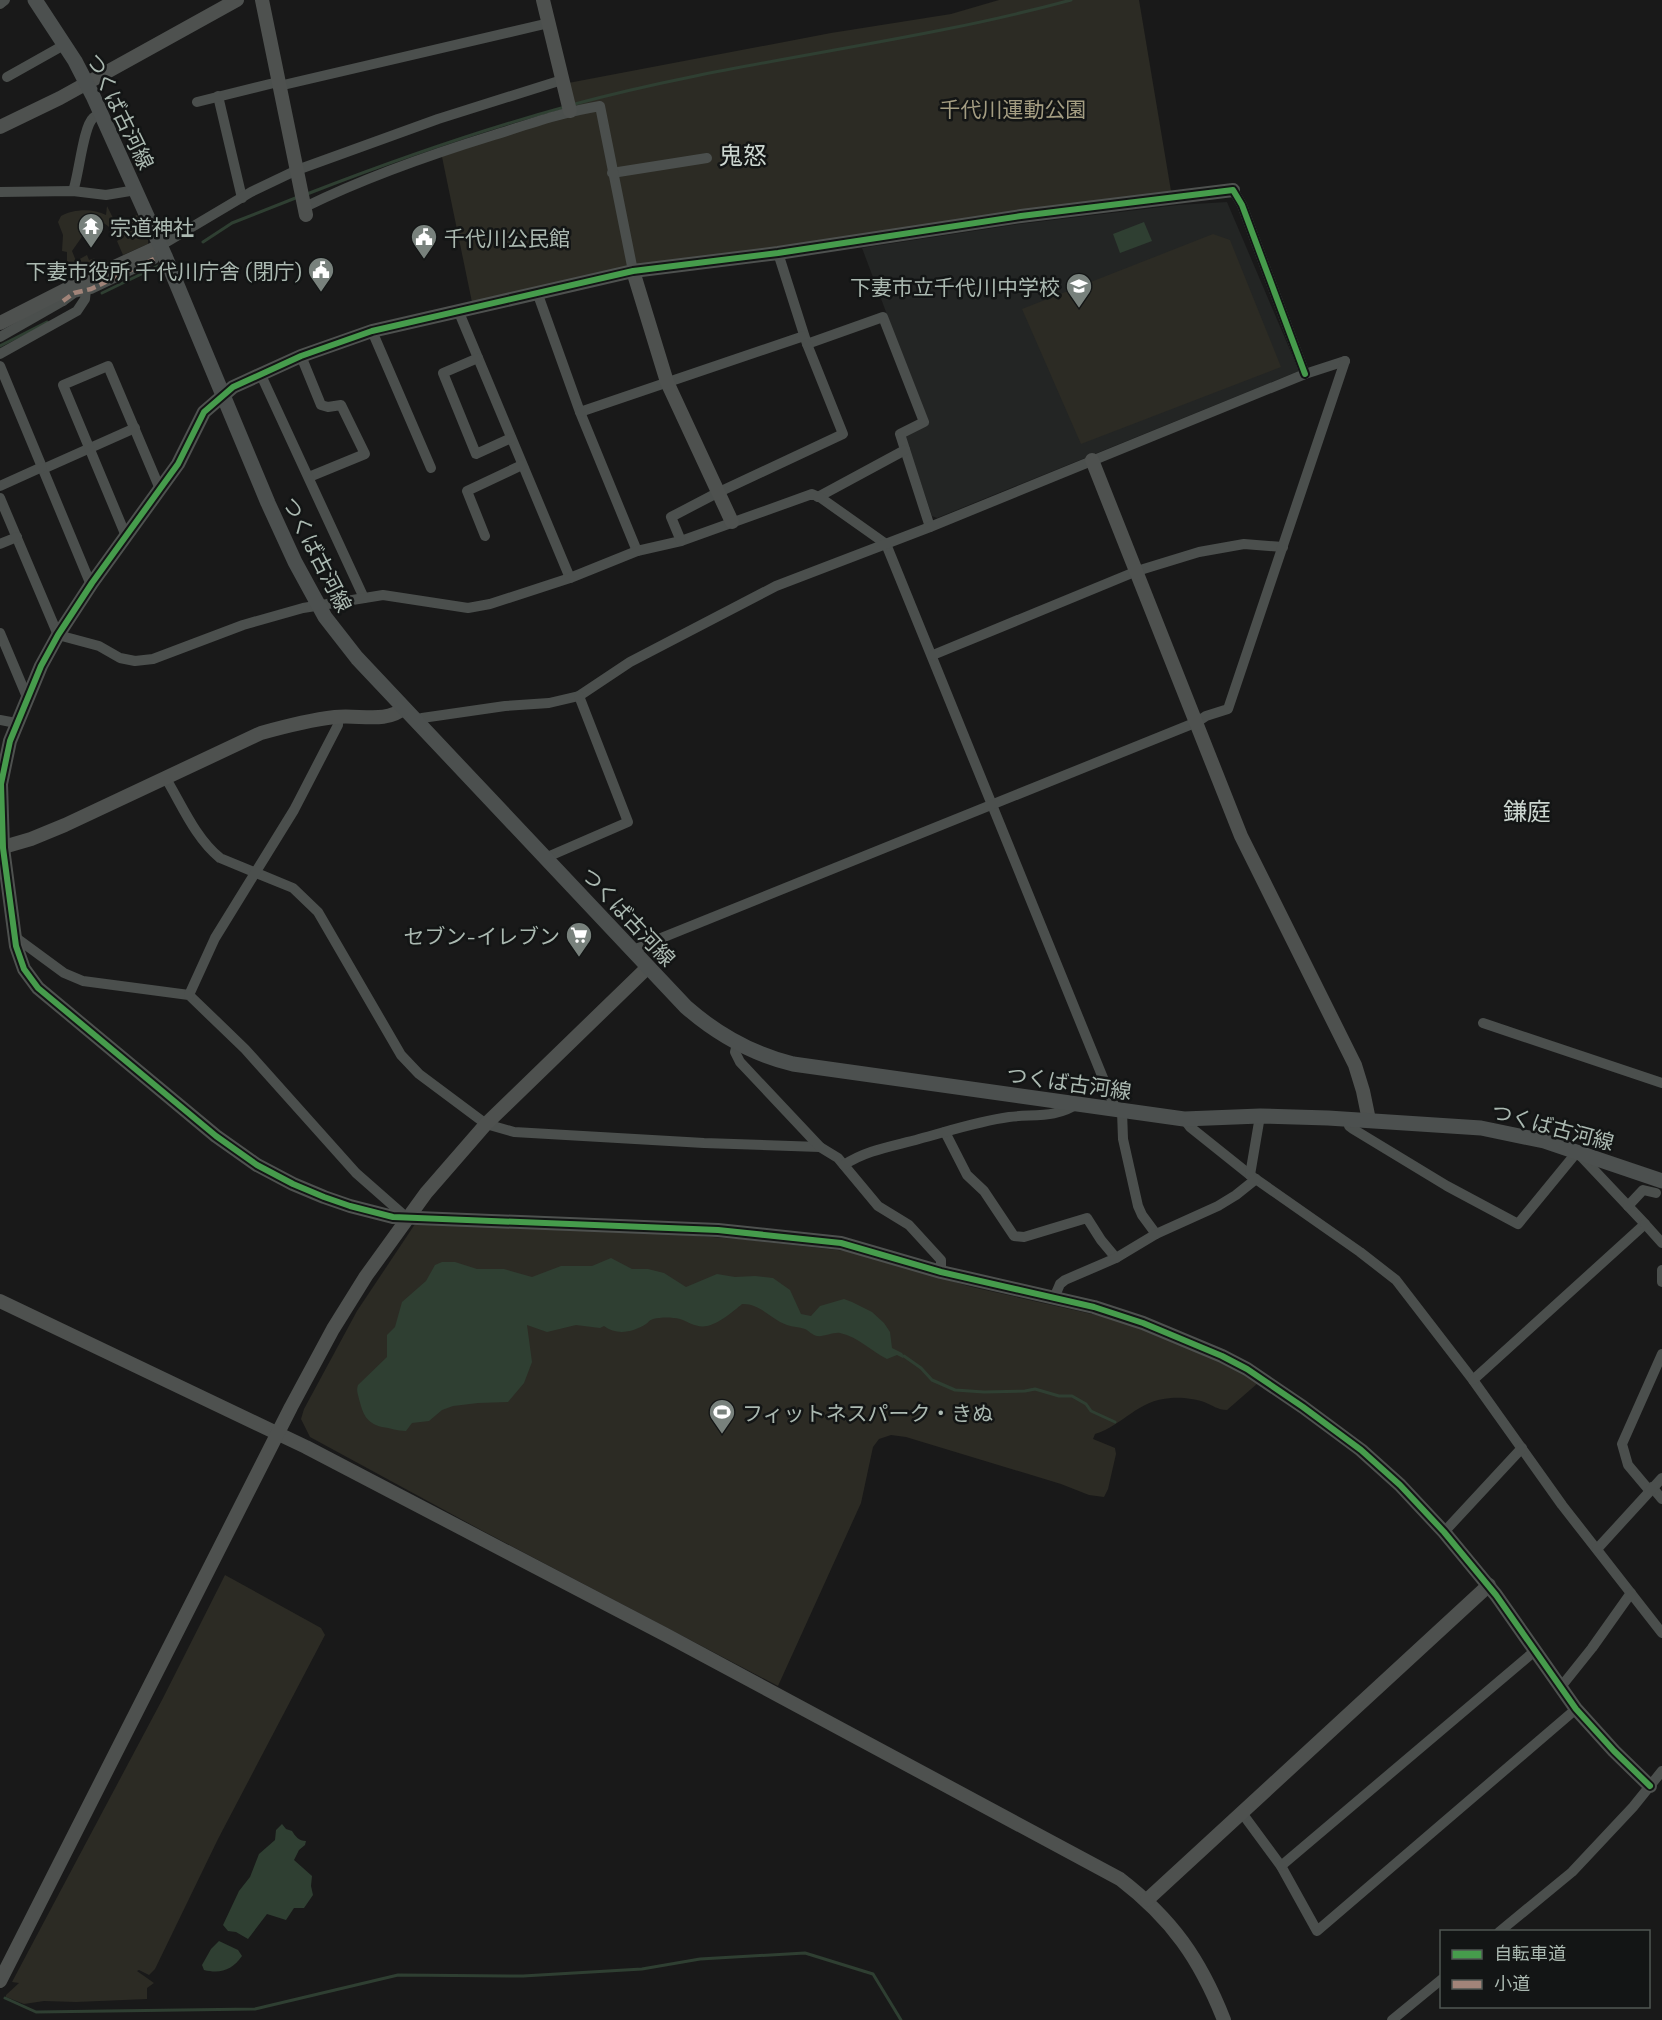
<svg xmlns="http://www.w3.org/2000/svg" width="1662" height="2020" viewBox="0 0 1662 2020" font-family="'Exo 2','Noto Sans JP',sans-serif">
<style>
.built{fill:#232524}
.green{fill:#2c2b24}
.water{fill:#2f3f32}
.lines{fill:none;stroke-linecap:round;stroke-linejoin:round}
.stream{stroke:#2f3f32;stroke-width:3}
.street{stroke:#4b4f4d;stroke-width:10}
.secondary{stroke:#4e514f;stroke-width:14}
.primary{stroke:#4c504f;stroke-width:15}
.quiet{stroke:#a18479;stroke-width:4.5;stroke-dasharray:9 4.5;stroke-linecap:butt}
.cycleway-casing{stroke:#131515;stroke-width:10}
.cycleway{stroke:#469c4c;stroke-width:6}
.labels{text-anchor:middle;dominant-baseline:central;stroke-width:5;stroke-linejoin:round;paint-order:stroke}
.park-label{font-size:21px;fill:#a49d82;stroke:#131515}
.street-label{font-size:21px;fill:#abb9b1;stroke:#131515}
.poi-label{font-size:21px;fill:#abb9b1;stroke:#131515;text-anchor:start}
.quarter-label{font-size:24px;fill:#ccd6d0;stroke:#131515}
</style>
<rect width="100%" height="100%" fill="#191919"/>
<!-- built -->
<polygon class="built" points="1227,202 1299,371 937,518 932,516 904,434 928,424 862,248 1020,224 1178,205"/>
<!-- green -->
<g class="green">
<polygon points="999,0 1139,0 1172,197 633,271 473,307 441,152 570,111 563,84 831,33 951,14"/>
<path d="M107 206 116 224 137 215 148 240V244L123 255 117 241 124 237 122 232 114 235C107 223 103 220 89 224L86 231 72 251 76 261 87 255 89 260 95 258 91 262 94 269 65 283 56 265H67V252L62 251 63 235 58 222 61 216C73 209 93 208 106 215Z"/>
<polygon points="1213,234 1230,240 1281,367 1081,444 1022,309"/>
<path d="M415 1224 656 1233 739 1239 846 1251 972 1287 1114 1319 1196 1350 1238 1371 1258 1383 1227 1410C1218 1410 1212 1405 1204 1402 1195 1399 1182 1397 1171 1398 1137 1400 1124 1425 1095 1434L1093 1439 1115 1448 1116 1454 1108 1489 1104 1497 1089 1495 1061 1484 906 1437 891 1435 879 1439 873 1447 861 1503 778 1686 481 1530 310 1437 301 1419 304 1409 357 1311Z"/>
<polygon points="225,1575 321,1628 325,1635 218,1839 155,1969 149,1975 139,1970 137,1971 154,1983 147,1988 147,1999 76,2002 44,2001 24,2004 6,1997 6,1995 19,1983 12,1982 162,1700"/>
</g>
<!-- water -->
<g class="water">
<polygon points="1144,222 1152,241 1120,253 1113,234"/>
<path d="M611 1258 632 1269H648L664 1273 686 1287 717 1274 735 1277 755 1276 773 1278 790 1290 801 1314 811 1316 820 1306 844 1299 852 1302 872 1312 884 1323 890 1332 892 1348 902 1353 904 1356 903 1358 897 1355 887 1359C872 1352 859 1337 840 1333 833 1332 824 1337 817 1336 812 1335 809 1331 805 1329 799 1327 793 1327 787 1325 770 1319 760 1303 742 1304 734 1311 718 1324 707 1326 696 1328 689 1322 680 1319 672 1317 661 1317 653 1319 648 1321 649 1322 646 1324 633 1332 617 1336 604 1326L600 1328 576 1325 547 1332 527 1325 532 1362 524 1383 508 1402 478 1403 453 1406 442 1410 429 1421 412 1423 406 1431C397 1431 391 1428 382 1427 366 1423 363 1414 359 1399 358 1394 356 1391 358 1385L387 1357V1335L395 1327 402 1302 426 1281 435 1265 442 1262H455L477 1269H504L532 1277 561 1266H592Z"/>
<path d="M282 1824 286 1829 292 1831C295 1836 299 1841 306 1841L305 1845 299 1850 294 1860 312 1876 311 1886 313 1895 304 1908H294L286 1920 267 1914 248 1939 236 1932 228 1931 223 1925 239 1891 250 1877 259 1854 275 1840 276 1830Z"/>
<path d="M219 1941 238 1950 242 1956C232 1970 221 1974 204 1970L202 1965 211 1949Z"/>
</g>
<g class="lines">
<!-- stream -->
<g class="stream">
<path d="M571 105C736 60 906 45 1071 0"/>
<path d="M307 194C392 161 477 131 565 107"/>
<polyline points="203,242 232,223 298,197"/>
<polyline points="102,293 158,266"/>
<polyline points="0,346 47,322"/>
<polyline points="904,1356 921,1368 932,1380 955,1390 984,1392 1025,1391 1035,1389 1059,1396 1072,1396 1086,1404 1091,1411 1115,1422"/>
<polyline points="5,1998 36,2012 255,2009 398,1975 523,1976 642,1969 700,1959 805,1953 873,1974 901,2020"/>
</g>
<!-- street -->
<g class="street">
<polyline points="0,4 5,0"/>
<polyline points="7,77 64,45"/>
<polyline points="279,86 549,23"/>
<polyline points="218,96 242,198"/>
<polyline points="197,102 278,82"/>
<polyline points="612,173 707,158"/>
<polyline points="1233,190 1242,205 1305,374"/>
<path d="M73 191C79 175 83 127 93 118 95 116 98 115 101 114"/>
<polyline points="0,192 73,191 106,195 136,190"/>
<path d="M305 207C366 177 429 155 494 135 529 124 563 112 600 106L633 271"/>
<polyline points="160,246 251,192 297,170 438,119 562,80"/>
<polyline points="778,253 807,344 883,317 924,422 900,434 930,527"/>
<polyline points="537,292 580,412 637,551"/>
<polyline points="63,301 74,293 91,289 154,259"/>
<polyline points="458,310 570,578"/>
<polyline points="372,331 431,468"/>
<polyline points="0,337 63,301 67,296"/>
<polyline points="0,354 77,311 85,299 87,280"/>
<polyline points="301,356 321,405 328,407 341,405 365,454 309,477"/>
<polyline points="478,358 443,373 476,454 511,438"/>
<polyline points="0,366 91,585"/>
<polyline points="260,373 364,598"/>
<polyline points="580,412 804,336"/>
<polyline points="43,469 135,428"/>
<polyline points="0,486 42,467"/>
<polyline points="818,497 905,450"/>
<polyline points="0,498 58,635 99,646 120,658 135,661 153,659 243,625 303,608 383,595 468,608 490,604 570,578 637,551 681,541 812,494 821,498 886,544 1116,1110"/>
<polyline points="126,536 63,385 108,366 160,489"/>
<polyline points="485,536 467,491 522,465"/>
<polyline points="681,541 671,517 717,493 843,434 807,344"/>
<polyline points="0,544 17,537"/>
<polyline points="0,633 27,697"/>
<polyline points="933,655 1137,571 1199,552 1244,544 1283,547"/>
<polyline points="0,720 16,723"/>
<polyline points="416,721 422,718 505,706 549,703 579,696 630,662 776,586 930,527 1305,374 1345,361"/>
<path d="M165 777C181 803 195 838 220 858L293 888 318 912 401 1055 419 1074 486 1124 514 1132 704 1143 820 1147"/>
<polyline points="545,858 628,822 579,696"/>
<polyline points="15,937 64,973 83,981 189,995 245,1049 356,1173 406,1217"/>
<polyline points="633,951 644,945 1197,722 1206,716 1228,709 1345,361"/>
<polyline points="189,995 215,938 294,810 338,725 338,717"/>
<polyline points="1483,1023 1662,1083"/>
<polyline points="737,1044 735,1052 740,1062 820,1147 838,1158 878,1206 909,1225 941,1260 941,1272"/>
<polyline points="1122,1111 1123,1139 1138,1206 1142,1215 1156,1234"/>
<polyline points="1184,1119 1190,1127 1250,1175 1360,1252 1396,1280 1473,1380 1562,1505 1662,1633"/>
<polyline points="1349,1119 1349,1126 1353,1129 1447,1186 1518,1224 1577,1152 1645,1224 1473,1380"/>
<polyline points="945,1132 967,1175 984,1191 1014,1236 1024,1237 1087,1218 1101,1240 1116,1258"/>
<path d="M844 1165C866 1150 894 1146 919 1139 949 1131 979 1121 1009 1117 1033 1114 1057 1118 1077 1104"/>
<polyline points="1250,1175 1260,1116"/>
<polyline points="1628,1206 1643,1190 1656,1193"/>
<polyline points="1645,1224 1662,1243"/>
<polyline points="1662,1270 1662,1282"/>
<polyline points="1054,1298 1060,1284 1065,1280 1116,1258 1156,1234 1218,1206 1236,1195 1256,1179"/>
<polyline points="1652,1487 1662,1499"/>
<polyline points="1649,1490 1628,1465 1622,1444 1662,1354"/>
<polyline points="1444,1532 1522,1448"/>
<polyline points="1597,1549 1662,1478"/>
<polyline points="1560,1688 1592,1648 1631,1593"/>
<polyline points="1242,1813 1281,1866 1317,1931 1576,1709"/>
<polyline points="1281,1866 1536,1650"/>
<polyline points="1499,1932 1572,1872 1633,1807 1662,1771"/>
<polyline points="1392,2020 1442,1979"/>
</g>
<!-- secondary -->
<g class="secondary">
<polyline points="262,0 306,215"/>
<polyline points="543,0 570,111"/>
<polyline points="0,127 60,98 237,0"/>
<polyline points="1233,190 1021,216 778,253 633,271 372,331 301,356 233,387 204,412 178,464 92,583 58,635 41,666 10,741 1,784 3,848 16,946 24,969 38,988 216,1136 257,1165 293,1184 324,1197 350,1206 393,1217 718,1230 841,1243 941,1272 1094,1307 1143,1323 1222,1356 1247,1369 1303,1407 1361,1450 1400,1485 1444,1532 1496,1595 1576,1709 1614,1751 1650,1786"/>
<polyline points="633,271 667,382 732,522"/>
<polyline points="0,323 73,286 160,246"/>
<polyline points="1092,460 1241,836 1355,1065 1363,1091 1369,1120"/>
<path d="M0 848 31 839 65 825 261 733C286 726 310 720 335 717 358 714 386 724 404 708"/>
<path d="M0 1301 306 1447 666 1635 1120 1879C1172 1919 1200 1959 1224 2020"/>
<polyline points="1147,1900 1489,1585"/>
<polyline points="0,1981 291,1407 333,1329 366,1276 426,1193 486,1124 648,967"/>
</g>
<!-- primary -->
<path class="primary" d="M35 0 75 61 93 96 165 256 268 503 295 562 325 617 357 658 686 1007C718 1035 752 1054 793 1064L1184 1119 1260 1116 1328 1118 1481 1128 1544 1141 1662 1181"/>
<!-- quiet -->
<polyline class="quiet" points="63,301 74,293 91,289 154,259"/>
<!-- cycleway casing -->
<g class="cycleway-casing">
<polyline id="cycleway" points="1305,374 1242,205 1233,190 1021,216 778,253 633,271 372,331 301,356 233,387 204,412 178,464 92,583 58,635 41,666 10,741 1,784 3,848 16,946 24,969 38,988 216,1136 257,1165 293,1184 324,1197 350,1206 393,1217 718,1230 841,1243 941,1272 1094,1307 1143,1323 1222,1356 1247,1369 1303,1407 1361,1450 1400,1485 1444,1532 1496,1595 1576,1709 1614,1751 1650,1786"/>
</g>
<!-- cycleway -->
<use href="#cycleway" class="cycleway"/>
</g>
<!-- icons -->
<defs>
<g id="temple-pin" transform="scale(1.35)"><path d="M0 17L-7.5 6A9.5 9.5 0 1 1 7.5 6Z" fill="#78817c" stroke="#131515"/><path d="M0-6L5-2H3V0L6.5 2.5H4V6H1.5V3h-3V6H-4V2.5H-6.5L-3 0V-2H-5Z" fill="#fff"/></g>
<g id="civic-pin" transform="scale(1.35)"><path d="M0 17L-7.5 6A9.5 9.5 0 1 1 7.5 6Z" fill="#78817c" stroke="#131515"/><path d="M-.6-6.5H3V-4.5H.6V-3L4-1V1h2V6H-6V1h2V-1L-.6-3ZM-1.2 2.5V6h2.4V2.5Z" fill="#fff"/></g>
<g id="school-pin" transform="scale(1.35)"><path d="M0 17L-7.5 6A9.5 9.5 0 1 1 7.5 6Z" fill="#78817c" stroke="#131515"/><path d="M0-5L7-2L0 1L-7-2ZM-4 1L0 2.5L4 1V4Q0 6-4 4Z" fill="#fff"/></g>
<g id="supermarket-pin" transform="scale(1.35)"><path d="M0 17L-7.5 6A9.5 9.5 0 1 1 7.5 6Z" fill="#78817c" stroke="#131515"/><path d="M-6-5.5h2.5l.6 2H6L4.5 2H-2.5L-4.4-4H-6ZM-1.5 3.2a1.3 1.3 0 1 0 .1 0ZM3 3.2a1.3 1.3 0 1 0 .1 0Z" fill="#fff"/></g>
<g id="stadium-pin" transform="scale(1.35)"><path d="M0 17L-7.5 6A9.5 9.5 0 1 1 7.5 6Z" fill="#78817c" stroke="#131515"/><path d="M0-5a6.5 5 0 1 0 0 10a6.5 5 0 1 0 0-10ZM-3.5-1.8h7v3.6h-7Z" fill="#fff"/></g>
</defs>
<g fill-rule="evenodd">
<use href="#temple-pin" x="91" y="226"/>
<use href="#civic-pin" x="424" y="237"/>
<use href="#civic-pin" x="321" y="270"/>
<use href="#school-pin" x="1079" y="286"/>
<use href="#supermarket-pin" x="579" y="935"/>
<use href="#stadium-pin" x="722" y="1412"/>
</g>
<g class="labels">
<!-- park labels -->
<g class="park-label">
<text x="1013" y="108">千代川運動公園</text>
</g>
<!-- street labels -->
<g class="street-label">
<text transform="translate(121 111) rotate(64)">つくば古河線</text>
<text transform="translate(318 554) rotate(63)">つくば古河線</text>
<text transform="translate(629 916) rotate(47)">つくば古河線</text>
<text transform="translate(1069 1082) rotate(8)">つくば古河線</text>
<text transform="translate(1553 1126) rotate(15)">つくば古河線</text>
</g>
<!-- poi labels -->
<g class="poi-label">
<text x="110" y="226">宗道神社</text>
<text x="444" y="237">千代川公民館</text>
<text x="302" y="270" text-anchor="end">下妻市役所 千代川庁舎 (閉庁)</text>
<text x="1060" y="286" text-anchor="end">下妻市立千代川中学校</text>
<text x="560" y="935" text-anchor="end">セブン-イレブン</text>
<text x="742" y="1412">フィットネスパーク・きぬ</text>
</g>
<!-- quarter labels -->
<g class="quarter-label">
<text x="743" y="154">鬼怒</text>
<text x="1527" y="810">鎌庭</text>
</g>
</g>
<!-- legend -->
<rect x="1440" y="1930" width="210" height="78" fill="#131515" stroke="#505753" stroke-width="1.5"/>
<rect x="1452" y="1950" width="30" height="9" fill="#469c4c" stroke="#505753" stroke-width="1.5"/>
<text x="1494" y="1960" font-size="18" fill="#abb9b1">自転車道</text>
<rect x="1452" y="1980" width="30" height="9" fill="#a18479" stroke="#505753" stroke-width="1.5"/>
<text x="1494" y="1990" font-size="18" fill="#abb9b1">小道</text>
</svg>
